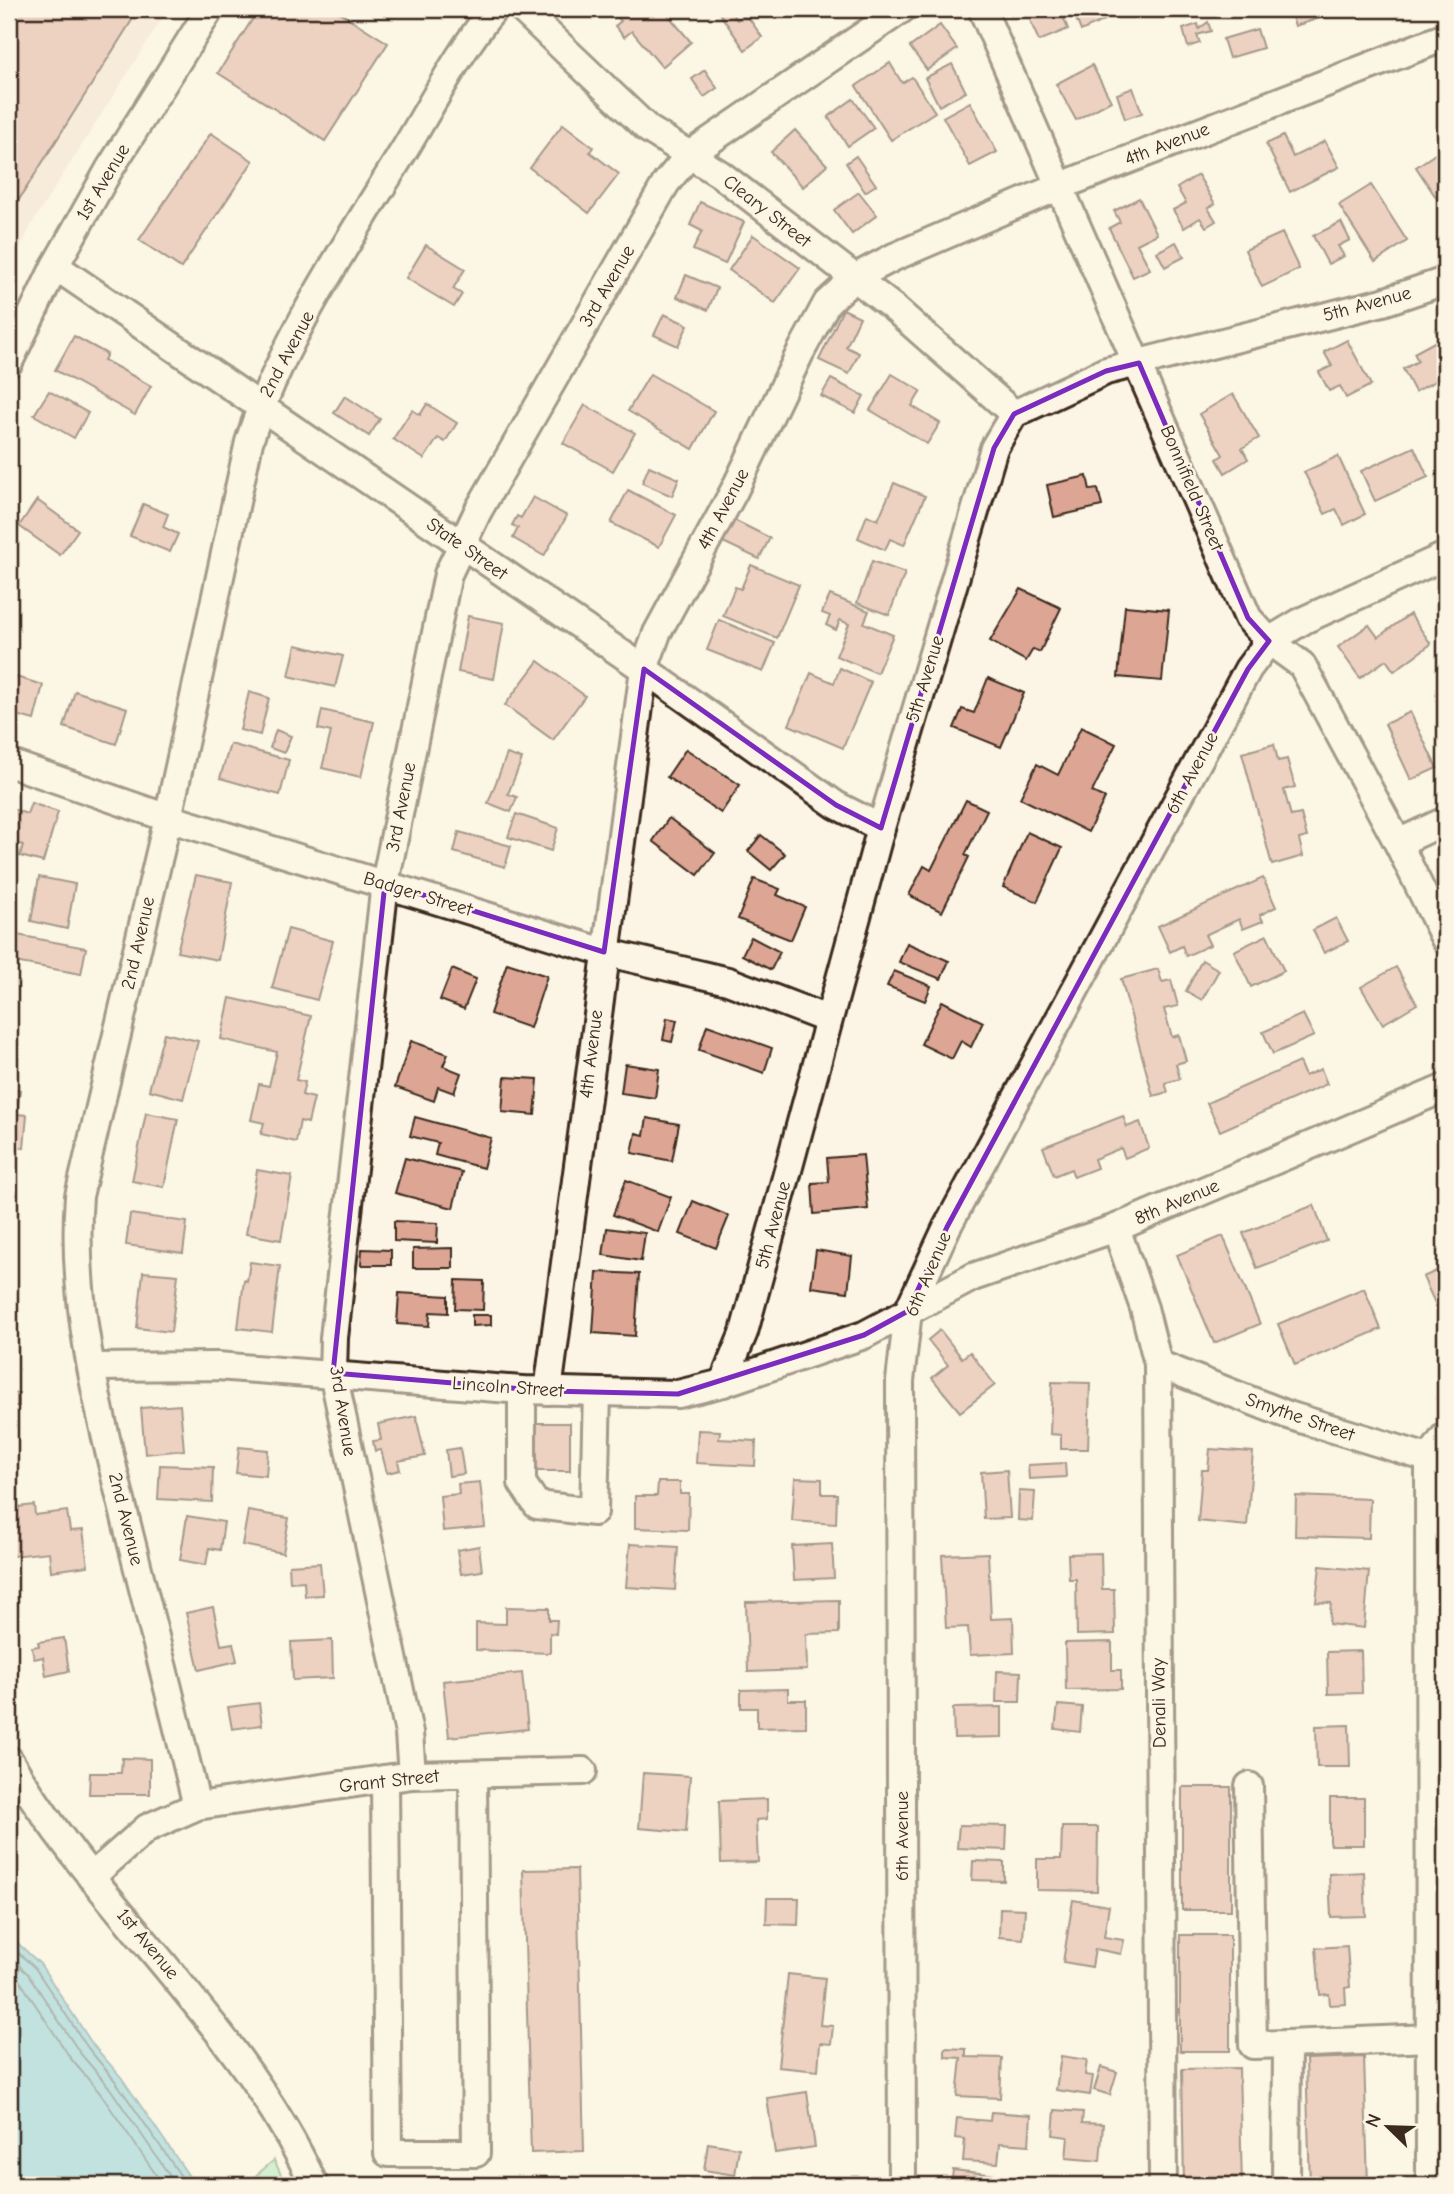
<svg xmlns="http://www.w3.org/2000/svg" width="1454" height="2194" viewBox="0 0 1454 2194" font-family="'Comic Neue',sans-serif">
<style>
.built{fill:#f2ddcd}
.green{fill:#a3eab7;stroke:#6f8a6a;stroke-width:2}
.water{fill:#7ccbda;stroke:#628b8f;stroke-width:2}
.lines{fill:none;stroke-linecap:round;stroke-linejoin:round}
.shore{stroke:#556a69;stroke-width:2}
.building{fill:#dca594;stroke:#3b2a1e;stroke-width:2}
.minor-casing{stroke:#3b2a1e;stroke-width:32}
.minor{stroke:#fcf5e5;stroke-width:26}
.marked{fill:none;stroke:#7b2cbf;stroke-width:5;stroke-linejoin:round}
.labels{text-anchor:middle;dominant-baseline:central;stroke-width:5;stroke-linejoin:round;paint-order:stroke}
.street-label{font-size:19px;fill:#3b2a1e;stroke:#fcf5e5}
</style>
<rect width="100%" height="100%" fill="#fcf5e5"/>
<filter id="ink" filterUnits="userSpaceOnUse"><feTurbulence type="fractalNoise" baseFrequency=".0143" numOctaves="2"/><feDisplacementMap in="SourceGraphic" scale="14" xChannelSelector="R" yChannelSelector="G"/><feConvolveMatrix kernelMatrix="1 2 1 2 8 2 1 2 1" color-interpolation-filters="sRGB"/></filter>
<g filter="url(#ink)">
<!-- built -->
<polygon class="built" points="9,9 168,9 34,220 9,269"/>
<!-- green -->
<polygon class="green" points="274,2160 286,2185 245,2185"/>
<!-- water -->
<polygon class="water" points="9,1935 40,1964 93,2045 121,2077 195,2185 9,2185"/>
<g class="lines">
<!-- shore -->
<g class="shore">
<polyline points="9,1944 35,1968 88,2048 116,2082 187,2185"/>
<polyline points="9,1956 28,1974 80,2053 109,2087 176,2185"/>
<polyline points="9,1971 20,1981 71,2059 100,2093 163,2185"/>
</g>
</g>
<!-- building -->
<g class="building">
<polygon points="9,9 139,9 15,206 9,202"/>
<polygon points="259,9 334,9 388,43 325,141 218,73"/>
<polygon points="611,9 663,9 691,42 662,67 632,31 624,37 615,26 621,21"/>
<polygon points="729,9 737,20 746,14 762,37 745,50 720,14"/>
<polygon points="1025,9 1060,9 1068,29 1039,41"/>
<polygon points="1072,9 1102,9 1107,19 1081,31"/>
<polygon points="1289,9 1327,9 1329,15 1295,26"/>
<polygon points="1208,22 1211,31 1197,35 1200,43 1188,47 1183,29 1198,24 1199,29"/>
<polygon points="940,25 957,49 927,70 910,47"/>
<polygon points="1257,29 1263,48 1229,58 1223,39"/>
<polygon points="890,63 902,83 912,77 935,112 891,140 856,86"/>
<polygon points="952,64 966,92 939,106 925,78"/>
<polygon points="1092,65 1111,101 1076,120 1056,84"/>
<polygon points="705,70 717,88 704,97 692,79"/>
<polygon points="1133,88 1142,113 1125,119 1117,94"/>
<polygon points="853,99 874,128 848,146 828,117"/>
<polygon points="970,102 997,152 970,166 943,117"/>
<polygon points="563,124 593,147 590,152 619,174 589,213 530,168"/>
<polygon points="795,130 827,165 803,187 771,152"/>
<polygon points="211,133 253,161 181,268 139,240"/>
<polygon points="1283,136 1293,157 1325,141 1339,167 1290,192 1266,144"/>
<polygon points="1444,148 1445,150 1445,211 1416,167"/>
<polygon points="856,156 876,185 865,192 846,163"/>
<polygon points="1198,175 1215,204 1208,208 1216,221 1206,227 1200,218 1184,228 1173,210 1186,203 1177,188"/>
<polygon points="1371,185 1407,241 1375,262 1339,205"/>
<polygon points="859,192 877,215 852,234 834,210"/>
<polygon points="1139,198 1157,234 1137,244 1150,269 1133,277 1109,228 1120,222 1114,211"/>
<polygon points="700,202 744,222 725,264 693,250 702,231 690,225"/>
<polygon points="1341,222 1350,240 1338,246 1344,256 1328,264 1313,236"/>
<polygon points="1282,233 1299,269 1262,287 1245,250"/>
<polygon points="753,235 800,268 775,303 729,270"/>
<polygon points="1176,242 1184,257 1165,267 1157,252"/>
<polygon points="426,245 465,269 453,289 462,294 454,307 406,278"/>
<polygon points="686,275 717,288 708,310 677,297"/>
<polygon points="843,309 860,317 846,347 859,353 849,374 819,360"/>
<polygon points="664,314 688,325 678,346 654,335"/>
<polygon points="1445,324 1445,376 1415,392 1403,369 1418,361 1414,353 1440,339 1435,330"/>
<polygon points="74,336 107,354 104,360 151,386 135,415 55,370"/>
<polygon points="1347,340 1371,385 1346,398 1340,386 1329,391 1319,372 1332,366 1324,352"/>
<polygon points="650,374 714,411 693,449 628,411"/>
<polygon points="892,374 921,391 912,406 940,423 927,444 870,410"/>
<polygon points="831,379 864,396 855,413 821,396"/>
<polygon points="49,391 88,413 74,438 34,415"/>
<polygon points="1233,394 1259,438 1242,448 1248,459 1225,473 1217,459 1223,455 1199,414"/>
<polygon points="345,396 380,419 369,436 334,413"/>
<polygon points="427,404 457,423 445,442 438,438 424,459 393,439 412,410 420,415"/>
<polygon points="585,405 635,433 613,471 563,443"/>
<polygon points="1414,447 1428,477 1375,501 1361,471"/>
<polygon points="1338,456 1365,514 1344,525 1336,509 1325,514 1304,472"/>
<polygon points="649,466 679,479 672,496 642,483"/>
<polygon points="1087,476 1090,490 1098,489 1102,506 1054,517 1047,485"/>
<polygon points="894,483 925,496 904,545 890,539 885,550 858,538 867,515 878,520"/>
<polygon points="628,490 676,515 659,547 611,523"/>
<polygon points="533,497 567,516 544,556 513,538 518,528 512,525 517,516 521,518"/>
<polygon points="37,500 78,530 60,555 19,526"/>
<polygon points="143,504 168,514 163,527 178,534 170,552 130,536"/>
<polygon points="734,520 770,538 759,559 723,542"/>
<polygon points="872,561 905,573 889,615 857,603"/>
<polygon points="751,565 799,585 777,638 723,616 735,587 741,589"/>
<polygon points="1021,589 1061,608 1040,652 1033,649 1026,661 990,641"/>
<polygon points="830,595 869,611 864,623 893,635 877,673 836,656 849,624 840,620 836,630 826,625 830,616 822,613"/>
<polygon points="1125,606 1169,610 1162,681 1118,677"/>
<polygon points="1410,614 1431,644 1394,671 1386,660 1360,678 1338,647 1369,625 1378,637"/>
<polygon points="468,616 504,623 494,679 458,672"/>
<polygon points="719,620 775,643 763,672 707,650"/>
<polygon points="296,645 343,656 335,687 289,676"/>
<polygon points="538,661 585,696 553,740 505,705"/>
<polygon points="840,668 871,682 843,748 789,725 811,673 834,683"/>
<polygon points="9,675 43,685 34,720 9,713"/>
<polygon points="988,678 1024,693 1001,747 954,728 962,709 974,713"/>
<polygon points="75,691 127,708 116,744 64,727"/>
<polygon points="249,692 269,698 260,735 240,730"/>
<polygon points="322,710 374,722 361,777 322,768 331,732 318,729"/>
<polygon points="1410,712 1437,768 1411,780 1385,724"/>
<polygon points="1081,727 1116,744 1092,792 1105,798 1088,832 1020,798 1037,764 1058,775"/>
<polygon points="276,730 291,736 284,753 270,748"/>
<polygon points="230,744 289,760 280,795 220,778"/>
<polygon points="1274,744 1278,761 1287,759 1295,787 1284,790 1291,816 1301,814 1307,837 1299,839 1303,856 1272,865 1242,753"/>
<polygon points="686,749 740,785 721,813 667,777"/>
<polygon points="507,754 522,759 508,794 517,797 511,812 488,803"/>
<polygon points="966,800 987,810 965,855 969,857 942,912 909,895 924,866 931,870"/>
<polygon points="31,803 58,812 43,862 20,856 23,845 9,841 9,808 27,814"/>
<polygon points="516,814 558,828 551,851 508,837"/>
<polygon points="669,818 715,853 698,875 653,841"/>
<polygon points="459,832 511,846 505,867 454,852"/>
<polygon points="1027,832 1062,848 1037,902 1003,887"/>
<polygon points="761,835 785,854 771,870 748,851"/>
<polygon points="196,875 232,882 218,960 177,952"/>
<polygon points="39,877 75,884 67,929 31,921"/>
<polygon points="1263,878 1276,907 1260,915 1263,921 1243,929 1239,919 1205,935 1210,945 1186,956 1182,946 1170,952 1158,926"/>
<polygon points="754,879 780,889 777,895 805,907 791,940 738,919"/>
<polygon points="1336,918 1348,941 1324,953 1313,930"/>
<polygon points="288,929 333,941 317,1000 272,988"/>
<polygon points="12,934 86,948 81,974 9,961"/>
<polygon points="1267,935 1284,971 1251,987 1234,951"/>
<polygon points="751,937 780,952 771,970 742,955"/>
<polygon points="907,943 949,961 941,979 899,962"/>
<polygon points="1202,960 1219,970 1202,1000 1186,991"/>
<polygon points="507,963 547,976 530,1028 490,1014"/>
<polygon points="1396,967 1417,1004 1383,1024 1361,987"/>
<polygon points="452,969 476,979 464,1009 440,1000"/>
<polygon points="1158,969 1162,982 1171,980 1178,1006 1164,1009 1172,1037 1179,1035 1186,1061 1176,1064 1180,1079 1165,1083 1168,1092 1153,1096 1121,979"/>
<polygon points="894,971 931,986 925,1001 887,986"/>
<polygon points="230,998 311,1016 296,1080 305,1082 302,1095 314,1098 308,1123 300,1121 296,1142 261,1134 264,1123 251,1120 259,1084 269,1086 277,1052 221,1039"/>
<polygon points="942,1001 983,1022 971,1047 961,1041 952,1059 921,1044"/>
<polygon points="1303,1014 1314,1036 1273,1054 1263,1032"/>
<polygon points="667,1018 677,1020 672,1042 663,1040"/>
<polygon points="707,1025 772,1048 764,1073 699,1050"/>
<polygon points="164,1033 198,1041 183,1099 149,1090"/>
<polygon points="411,1041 448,1054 443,1066 461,1073 454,1093 438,1087 434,1101 395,1087"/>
<polygon points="1299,1062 1305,1076 1321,1069 1327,1084 1220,1131 1207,1103"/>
<polygon points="625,1064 659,1069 655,1098 621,1093"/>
<polygon points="505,1077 538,1079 535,1115 502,1112"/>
<polygon points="9,1089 20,1090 17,1114 27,1115 24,1148 9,1146"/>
<polygon points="146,1113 178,1119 164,1187 132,1181"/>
<polygon points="1123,1116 1127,1127 1140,1122 1149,1148 1125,1158 1121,1148 1094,1159 1097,1168 1074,1177 1071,1169 1054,1176 1043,1147"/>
<polygon points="415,1117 491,1138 483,1168 435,1155 438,1143 410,1136"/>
<polygon points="647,1118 679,1124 672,1161 632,1153 636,1133 644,1135"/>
<polygon points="863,1155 868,1209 814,1214 812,1183 829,1182 827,1158"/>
<polygon points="405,1158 462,1172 453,1208 395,1193"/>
<polygon points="257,1170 292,1176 281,1240 246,1234"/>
<polygon points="626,1180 671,1197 658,1232 613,1215"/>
<polygon points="693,1201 729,1216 716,1248 680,1234"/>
<polygon points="1314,1205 1327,1241 1257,1268 1243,1233"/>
<polygon points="130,1214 187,1222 183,1253 126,1245"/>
<polygon points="394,1221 438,1223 437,1243 394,1241"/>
<polygon points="607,1228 645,1233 641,1261 603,1255"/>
<polygon points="1223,1236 1260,1324 1214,1343 1177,1255"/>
<polygon points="453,1248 453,1268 413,1268 413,1249"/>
<polygon points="362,1249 391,1250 391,1265 361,1265"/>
<polygon points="816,1250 852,1256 848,1292 811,1287"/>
<polygon points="250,1262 280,1266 272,1332 238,1328 244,1280 247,1281"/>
<polygon points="1445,1267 1445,1320 1443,1321 1423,1277"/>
<polygon points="143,1272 178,1275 171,1332 137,1328"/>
<polygon points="597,1272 639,1274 635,1336 593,1333"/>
<polygon points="456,1280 484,1281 483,1310 455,1309"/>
<polygon points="1364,1288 1381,1329 1295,1365 1278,1324"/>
<polygon points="399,1293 448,1296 448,1313 430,1312 429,1326 397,1324"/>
<polygon points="472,1315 491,1315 491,1325 472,1326"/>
<polygon points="940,1330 962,1358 970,1352 995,1385 960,1412 932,1378 948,1365 928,1340"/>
<polygon points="9,1382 9,1393 19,1393 19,1406 11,1406 11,1419 9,1419"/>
<polygon points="1052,1382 1090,1383 1088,1449 1061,1449 1061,1435 1050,1434"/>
<polygon points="180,1405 184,1450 145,1454 141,1408"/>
<polygon points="416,1416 425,1456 398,1461 400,1470 387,1473 381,1450 375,1451 373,1441 381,1440 378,1424"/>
<polygon points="528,1423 570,1423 570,1471 529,1471"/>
<polygon points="698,1430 720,1431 719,1439 756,1441 755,1466 696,1463"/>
<polygon points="239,1447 268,1450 266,1476 236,1473"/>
<polygon points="460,1448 464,1474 449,1476 446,1450"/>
<polygon points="1210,1449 1253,1452 1247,1526 1198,1521 1202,1470 1208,1470"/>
<polygon points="1065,1463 1066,1477 1029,1479 1028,1465"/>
<polygon points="160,1465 213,1467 212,1502 158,1499"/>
<polygon points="1007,1470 1010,1518 984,1519 981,1472"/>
<polygon points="795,1478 822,1479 822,1494 837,1494 836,1524 792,1521"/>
<polygon points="480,1482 485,1527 443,1531 440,1496 459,1494 458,1484"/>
<polygon points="658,1482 680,1482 680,1494 689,1494 688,1530 635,1528 635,1496 657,1496"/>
<polygon points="1019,1491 1035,1492 1033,1521 1018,1520"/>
<polygon points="1296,1496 1370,1499 1369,1538 1295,1536"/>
<polygon points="34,1505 35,1515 67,1511 70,1531 83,1530 88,1566 51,1571 49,1552 12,1556 9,1508"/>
<polygon points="248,1511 289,1518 283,1553 242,1545"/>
<polygon points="187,1516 224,1522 220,1550 209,1548 206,1565 180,1560"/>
<polygon points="630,1544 678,1547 675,1590 626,1587"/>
<polygon points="832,1544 834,1578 794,1580 792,1546"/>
<polygon points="479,1546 482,1571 461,1574 457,1550"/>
<polygon points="988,1553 991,1619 1013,1618 1014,1653 970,1655 968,1627 946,1628 942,1555"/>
<polygon points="1101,1553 1102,1589 1114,1589 1115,1634 1077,1635 1076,1579 1069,1579 1068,1554"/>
<polygon points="320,1563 323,1595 305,1596 304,1581 290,1582 289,1565"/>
<polygon points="1320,1566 1369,1571 1364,1628 1329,1624 1331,1603 1316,1602"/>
<polygon points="839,1600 839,1633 806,1634 807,1670 748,1672 746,1602"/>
<polygon points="213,1607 221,1645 233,1643 237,1661 199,1670 186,1613"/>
<polygon points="506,1607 549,1608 549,1620 557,1620 556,1634 550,1633 550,1653 476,1650 476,1623 506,1624"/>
<polygon points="64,1638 69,1671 46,1676 43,1657 34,1659 32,1647 39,1646 38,1642"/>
<polygon points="332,1640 333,1678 293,1680 291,1642"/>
<polygon points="1112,1642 1112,1670 1121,1670 1121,1689 1066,1690 1065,1643"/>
<polygon points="1361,1651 1362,1693 1328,1694 1327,1652"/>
<polygon points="997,1671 1021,1672 1020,1702 996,1702"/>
<polygon points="522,1673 528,1729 449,1737 443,1681"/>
<polygon points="788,1689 788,1700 806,1700 806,1727 757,1728 757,1708 741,1708 741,1690"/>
<polygon points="259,1703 262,1725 232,1729 228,1707"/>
<polygon points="1058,1705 1082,1707 1080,1732 1055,1729"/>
<polygon points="1002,1707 1002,1737 954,1738 953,1708"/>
<polygon points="1349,1725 1350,1767 1317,1767 1316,1726"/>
<polygon points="122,1758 150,1759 150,1794 89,1794 90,1773 121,1773"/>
<polygon points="643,1773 690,1776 686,1832 639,1828"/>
<rect x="1182" y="1787" width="49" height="123"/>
<rect x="1330" y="1798" width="34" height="47"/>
<polygon points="767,1799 767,1819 756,1820 758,1862 721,1863 719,1801"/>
<polygon points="959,1825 1007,1826 1006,1850 957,1848"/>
<polygon points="1062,1827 1098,1827 1097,1891 1037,1890 1037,1859 1061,1859"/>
<polygon points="973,1861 1004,1862 1004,1881 972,1880"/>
<polygon points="577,1869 584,2151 531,2153 523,1870"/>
<polygon points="1364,1872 1366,1916 1331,1917 1329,1874"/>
<polygon points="767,1898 799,1898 798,1925 766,1924"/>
<polygon points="1073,1900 1109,1906 1104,1937 1124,1940 1121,1954 1095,1949 1092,1967 1063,1962"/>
<polygon points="1000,1908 1025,1909 1023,1939 999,1937"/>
<rect x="1180" y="1935" width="50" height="116"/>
<polygon points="1347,1946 1350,1987 1345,1988 1346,2004 1330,2005 1329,1994 1320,1995 1316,1948"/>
<polygon points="788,1974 825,1978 820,2025 833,2026 831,2044 820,2043 818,2071 778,2067"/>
<polygon points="945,2048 966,2049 966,2057 1002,2058 1000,2098 957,2096 961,2058 945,2057"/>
<polygon points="1061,2056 1087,2060 1085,2075 1093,2076 1090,2095 1056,2090"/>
<polygon points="1364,2057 1368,2185 1310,2185 1306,2059"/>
<polygon points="1101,2067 1117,2072 1110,2095 1094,2090"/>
<polygon points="1239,2068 1242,2185 1184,2185 1182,2069"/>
<polygon points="807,2092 815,2147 775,2153 767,2098"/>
<polygon points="1055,2110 1083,2112 1082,2123 1103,2124 1100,2161 1066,2158 1068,2137 1053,2135"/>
<polygon points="991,2112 1031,2115 1029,2145 1000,2143 998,2163 963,2161 965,2139 955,2138 957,2118 990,2121"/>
<polygon points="708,2143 739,2148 735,2175 704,2170"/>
<polygon points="953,2170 996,2175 995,2185 951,2185"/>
</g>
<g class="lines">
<!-- minor casing -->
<g class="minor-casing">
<g id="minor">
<polyline points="522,9 648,129 720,174 894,308 1014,414"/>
<polyline points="982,9 1248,618 1269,641 1302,665 1398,843 1445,939"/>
<polyline points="55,266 644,669 836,805 881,828"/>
<polyline points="9,362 55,266 109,170 210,9"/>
<polyline points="9,763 168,818 604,952 728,981 827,1019"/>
<polyline points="1398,843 1445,821"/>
<polyline points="1116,1228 1144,1308 1158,1364 1163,2185"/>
<polyline points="1158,1364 1288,1415 1444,1463"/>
<polyline points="93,1367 217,1366 522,1390 678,1394 723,1383 864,1335 973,1277 1116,1228 1445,1088"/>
<polyline points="723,1383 744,1332 881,828 994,448 1014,414 1106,371 1383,302 1445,281"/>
<polyline points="522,1390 522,1483 537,1505 594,1512 597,1392"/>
<polyline points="548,1391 644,669 657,633 734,491 800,353 827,303 854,278 894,257 1058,187 1445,37"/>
<path d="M9 1760C98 1911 241 2024 314 2185"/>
<polyline points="412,1775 409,1733 333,1373 334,1338 385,883 448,574 478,511 666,183 689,155 902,9"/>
<polyline points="385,1779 388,2153 476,2153 473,1774"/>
<polyline points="1249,1786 1253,2045 1287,2044"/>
<path d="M197 1806C175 1716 153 1627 130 1537 103 1427 70 1310 79 1196L168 818 249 442C280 343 349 241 403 152 432 105 458 52 494 9"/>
<polyline points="91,1877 147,1828 197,1806 412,1775 583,1771"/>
<polyline points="902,2185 900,1381 908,1311 947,1227 1248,669 1269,641 1304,620 1445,556"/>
<polyline points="1286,2185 1287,2044 1430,2038"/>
<polyline points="1430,2185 1429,1459 1445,1436"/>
</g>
</g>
<!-- minor -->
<use href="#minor" class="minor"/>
</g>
</g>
<!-- marked area -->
<path d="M0 0H1454V2194H0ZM1139 363 1248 618 1269 641 1248 669 947 1227 908 1311 864 1335 678 1394 548 1391 333 1373 385 883 604 952 644 669 836 805 881 828 994 448 1014 414 1106 371Z" fill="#fcf5e5" fill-opacity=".55" fill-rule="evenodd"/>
<path class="marked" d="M1139 363 1248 618 1269 641 1248 669 947 1227 908 1311 864 1335 678 1394 548 1391 333 1373 385 883 604 952 644 669 836 805 881 828 994 448 1014 414 1106 371Z"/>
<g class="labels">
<!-- street labels -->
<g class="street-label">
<text transform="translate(1167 144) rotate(-21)">4th Avenue</text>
<text transform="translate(103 182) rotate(-59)">1st Avenue</text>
<text transform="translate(767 211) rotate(38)">Cleary Street</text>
<text transform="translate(607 286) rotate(-60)">3rd Avenue</text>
<text transform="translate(1367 304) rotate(-15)">5th Avenue</text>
<text transform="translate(287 354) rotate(-62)">2nd Avenue</text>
<text transform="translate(1192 488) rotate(67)">Bonnifield Street</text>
<text transform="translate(723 509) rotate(-62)">4th Avenue</text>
<text transform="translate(467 549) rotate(35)">State Street</text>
<text transform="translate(925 679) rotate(-73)">5th Avenue</text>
<text transform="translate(1192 773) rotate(-62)">6th Avenue</text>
<text transform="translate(401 807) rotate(-79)">3rd Avenue</text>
<text transform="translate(418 894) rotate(17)">Badger Street</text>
<text transform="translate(138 943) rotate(-77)">2nd Avenue</text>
<text transform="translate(591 1054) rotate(-83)">4th Avenue</text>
<text transform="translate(1177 1202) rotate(-23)">8th Avenue</text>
<text transform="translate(773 1225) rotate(-75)">5th Avenue</text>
<text transform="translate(928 1274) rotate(-67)">6th Avenue</text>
<text transform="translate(508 1387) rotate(4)">Lincoln Street</text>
<text transform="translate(343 1411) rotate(81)">3rd Avenue</text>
<text transform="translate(1300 1417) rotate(19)">Smythe Street</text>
<text transform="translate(126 1519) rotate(76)">2nd Avenue</text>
<text transform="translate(1159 1703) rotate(-91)">Denali Way</text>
<text transform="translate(389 1781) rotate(-6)">Grant Street</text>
<text transform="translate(902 1836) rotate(-90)">6th Avenue</text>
<text transform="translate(148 1944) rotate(50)">1st Avenue</text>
</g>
</g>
<!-- margin -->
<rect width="1454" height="2194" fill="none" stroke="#fcf5e5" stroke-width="35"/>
<rect x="18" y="18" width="1419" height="2159" fill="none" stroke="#3b2a1e" stroke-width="2.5" filter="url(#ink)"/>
<!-- north arrow -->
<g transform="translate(1388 2127) rotate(293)" stroke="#fcf5e5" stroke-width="5" paint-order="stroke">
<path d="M0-5L12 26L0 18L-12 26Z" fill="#3b2a1e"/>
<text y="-10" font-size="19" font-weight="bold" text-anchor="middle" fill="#3b2a1e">N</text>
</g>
</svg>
